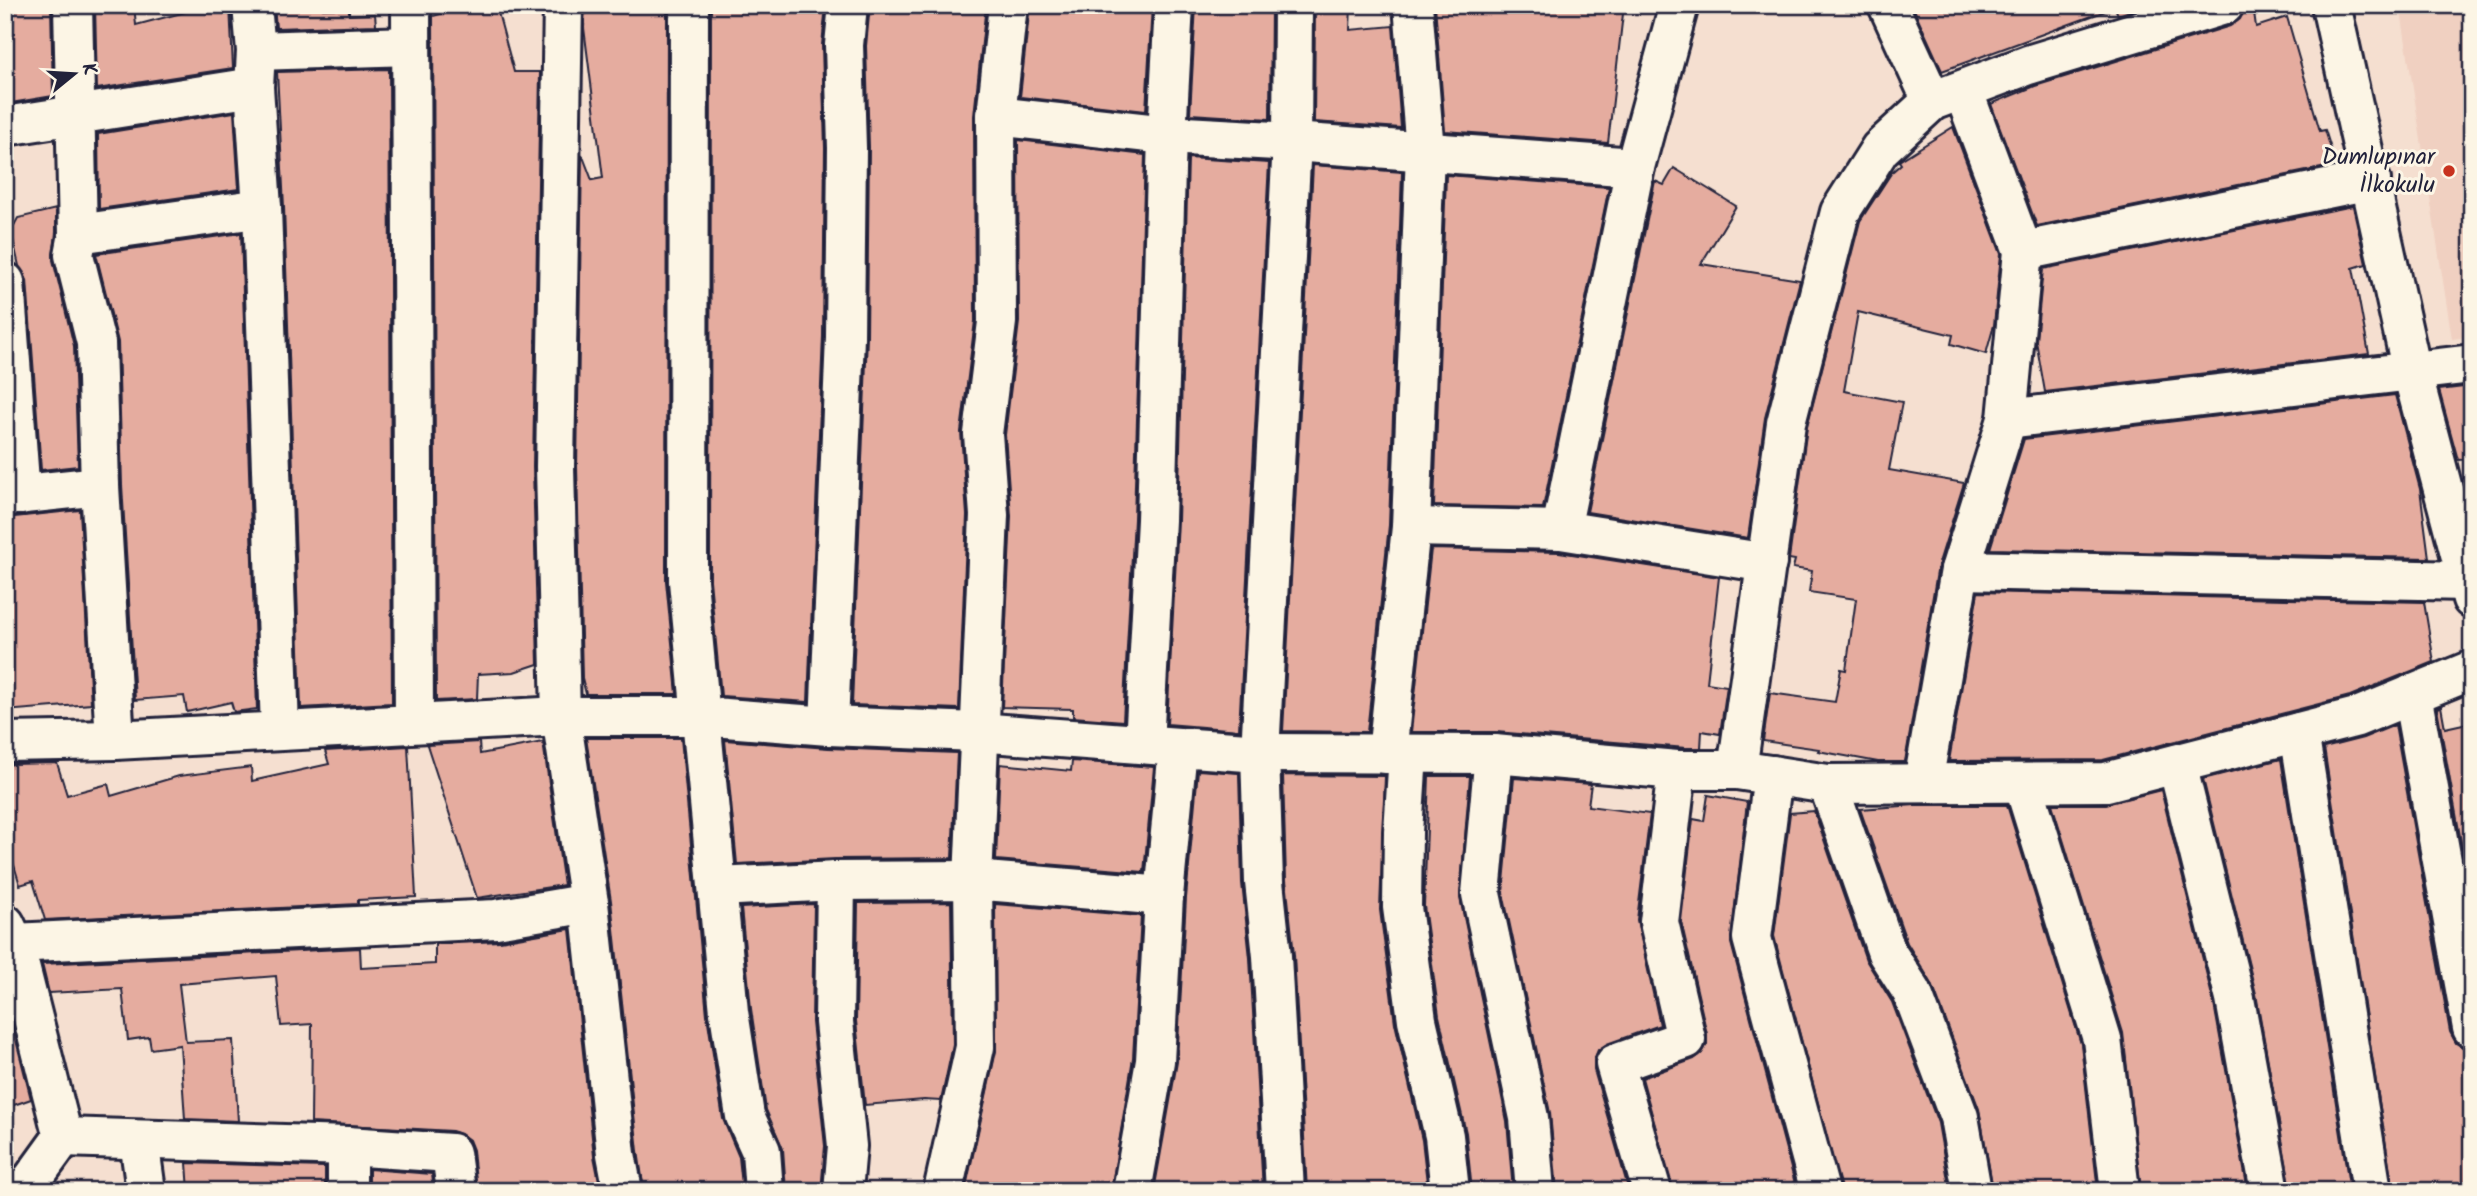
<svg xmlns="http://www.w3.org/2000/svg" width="2477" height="1196" viewBox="0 0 2477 1196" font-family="Kalam,sans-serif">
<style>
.built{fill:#f0d0c1}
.building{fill:#e5ac9f;stroke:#22223b;stroke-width:2}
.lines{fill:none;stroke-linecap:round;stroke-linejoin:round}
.minor-casing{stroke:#22223b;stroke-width:44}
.minor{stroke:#fcf5e5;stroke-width:38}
.poi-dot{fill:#c8321e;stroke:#fcf5e5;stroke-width:2.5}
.labels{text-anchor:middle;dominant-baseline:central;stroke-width:6;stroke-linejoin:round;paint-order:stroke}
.poi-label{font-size:24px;fill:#22223b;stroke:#fcf5e5;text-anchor:end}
</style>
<rect width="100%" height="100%" fill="#f5dfd0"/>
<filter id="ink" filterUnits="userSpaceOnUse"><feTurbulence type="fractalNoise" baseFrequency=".0143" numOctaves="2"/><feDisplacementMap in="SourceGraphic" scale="14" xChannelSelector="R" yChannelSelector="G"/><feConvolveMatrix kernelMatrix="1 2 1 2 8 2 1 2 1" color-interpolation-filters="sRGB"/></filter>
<g filter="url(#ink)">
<!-- built -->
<polygon class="built" points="2400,5 2472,5 2472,336 2452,339"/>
<!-- building -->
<g class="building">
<polygon points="5,5 51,5 53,96 5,104"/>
<polygon points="95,5 134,5 136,25 212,5 230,5 233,68 97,89"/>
<polygon points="274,5 322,5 323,9 349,8 349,15 375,14 376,25 276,28"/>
<polygon points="474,5 496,5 514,72 540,72 533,467 538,664 514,672 478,674 477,699 436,701 433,16"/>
<polygon points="585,5 667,5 666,581 677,694 586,694 582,678 577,467 582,154 592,180 603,178 584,28"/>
<polygon points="711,5 826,5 822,45 825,148 823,336 808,702 721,696 710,580"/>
<polygon points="870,5 986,5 974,116 975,321 961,432 967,515 959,709 852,705 867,337 869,147 866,46"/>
<polygon points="1030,5 1152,5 1146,111 1020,97"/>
<polygon points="1196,5 1271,5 1270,119 1190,114"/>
<polygon points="1315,5 1351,5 1350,30 1393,26 1401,128 1314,122"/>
<polygon points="1435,5 1624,5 1608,143 1445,131"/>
<polygon points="1912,5 2111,5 2111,9 1942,71"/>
<polygon points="2114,5 2148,5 2118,15"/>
<polygon points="2245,5 2253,5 2256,27 2287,17 2320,131 2325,130 2336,165 2037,226 1991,104 2035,86 2230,26 2240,19"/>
<polygon points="389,69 392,703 301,708 284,207 277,72"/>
<polygon points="234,112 239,189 99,209 98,134"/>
<polygon points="1953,127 2001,254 1994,325 1986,354 1951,344 1953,335 1858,312 1844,391 1902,402 1889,470 1964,483 1938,566 1905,762 1878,762 1818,751 1819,749 1763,741 1770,693 1835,702 1841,669 1846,670 1856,599 1809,592 1812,571 1793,568 1795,560 1789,559 1807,427 1860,221 1892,172 1901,164 1899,161"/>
<polygon points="1018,140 1145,155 1134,519 1123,721 1073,717 1073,709 1002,707 1011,516 1005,435 1019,322"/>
<polygon points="1188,158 1269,163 1239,730 1167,724 1178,521"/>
<polygon points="1313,165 1402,172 1389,525 1367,732 1283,731"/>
<polygon points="1674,168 1736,206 1701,264 1800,280 1765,418 1748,538 1587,512 1655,181 1664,185"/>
<polygon points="1446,175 1609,187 1543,508 1434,506"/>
<polygon points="2353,206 2366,264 2353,268 2369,354 2045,392 2036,341 2043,269"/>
<polygon points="56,209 56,232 53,260 74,346 78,466 41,470 27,280 19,266 11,231 18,218"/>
<polygon points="241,233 257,709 234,712 231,702 187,712 184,696 135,700 122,485 118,342 96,254"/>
<polygon points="2472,386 2472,459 2458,460 2439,390"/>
<polygon points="2395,395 2420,489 2429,558 1990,549 2024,439"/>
<polygon points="80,510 91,704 5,711 5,518"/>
<polygon points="1431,549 1559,552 1719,577 1707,683 1727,686 1720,734 1702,731 1701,748 1686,748 1496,732 1411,732"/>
<polygon points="1978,592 2424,602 2434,662 2350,696 2103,760 1949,761"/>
<polygon points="2441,706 2445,728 2472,722 2472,903 2437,708"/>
<polygon points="2395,725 2450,1032 2456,1043 2464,1048 2472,1049 2472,1191 2393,1191 2324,748 2363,738"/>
<polygon points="586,738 681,738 707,1015 723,1119 739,1157 742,1185 722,1191 644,1191 638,1151 611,901"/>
<polygon points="725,740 828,748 957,753 952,858 835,859 737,864"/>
<polygon points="479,742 480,754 543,742 564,885 477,898 427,745"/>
<polygon points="408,746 416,897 358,900 358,904 45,920 33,881 20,885 10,852 5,853 5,766 13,764 57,763 67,795 108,784 111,796 179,776 251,767 252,781 329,764 325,751"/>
<polygon points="2281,759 2350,1191 2291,1191 2256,994 2203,779"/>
<polygon points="1072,761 1154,767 1144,872 996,860 1000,764 1071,771"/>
<polygon points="1198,770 1239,773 1242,883 1250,958 1263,1191 1154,1191 1177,1062 1186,898"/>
<polygon points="1283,775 1385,776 1380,910 1395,1023 1422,1140 1428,1191 1307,1191 1294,955 1286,880"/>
<polygon points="1429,776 1470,776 1460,898 1507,1121 1513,1191 1472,1191 1466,1133 1439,1016 1424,906"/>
<polygon points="1514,778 1591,784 1588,806 1650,814 1637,920 1660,1025 1607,1044 1598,1050 1594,1060 1594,1070 1629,1191 1557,1191 1550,1113 1503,893"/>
<polygon points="2161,790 2214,1004 2248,1191 2141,1191 2123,1033 2052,804 2106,804"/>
<polygon points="1708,795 1747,802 1731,943 1797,1191 1673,1191 1642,1078 1694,1059 1702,1053 1707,1044 1707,1034 1681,921 1693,819 1704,821"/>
<polygon points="1916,805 2007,805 2081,1044 2098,1191 1993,1191 1979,1109 1932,984 1907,943 1860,809"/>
<polygon points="1814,811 1866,960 1892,1002 1938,1123 1950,1191 1841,1191 1774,936 1790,813"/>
<polygon points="951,902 953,1045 941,1101 924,1100 865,1105 856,1021 858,903"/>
<polygon points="814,904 812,1022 825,1146 821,1191 786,1191 783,1149 766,1110 751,1009 741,908"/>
<polygon points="995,904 1141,916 1133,1058 1111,1191 965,1191 996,1051"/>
<polygon points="570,929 594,1156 601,1191 477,1191 473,1150 469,1140 461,1134 452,1131 311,1123 312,1024 281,1026 276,976 179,984 186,1042 233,1040 238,1121 185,1119 180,1045 151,1049 149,1037 128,1040 122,989 49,993 42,964 360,948 361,968 435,964 435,944 500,941"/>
<polygon points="6,1001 31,1099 5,1108 5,1002"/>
<polygon points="187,1163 325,1167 325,1191 189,1191"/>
<polygon points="369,1169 432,1174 434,1191 369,1191"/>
</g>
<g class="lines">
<!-- minor casing -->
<g class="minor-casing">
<g id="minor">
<polyline points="73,5 78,234 74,255 96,343 100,486 115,740"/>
<polyline points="252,5 256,51 254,87 262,208 280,730"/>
<polyline points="411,5 414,722"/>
<polyline points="563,5 555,467 561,716 589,903 616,1154 623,1191"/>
<polyline points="689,5 688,581 729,1012 745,1116 761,1151 764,1191"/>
<polyline points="1679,5 1635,167 1561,530 1767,563"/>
<polyline points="1888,5 1932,101"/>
<polyline points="2331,5 2412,372 2472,599"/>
<polyline points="256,51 410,46"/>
<polyline points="996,116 1167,135 1292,142 1635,167"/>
<polyline points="5,126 254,87"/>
<polyline points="78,234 262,208"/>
<polyline points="2023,251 2371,180"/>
<polyline points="5,282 21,495"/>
<polyline points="2007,419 2472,364"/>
<polyline points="5,496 100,486"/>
<polyline points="1411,527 1561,530"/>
<polyline points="1960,570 2467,581"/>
<polyline points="2412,694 2472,1028"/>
<polyline points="829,726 845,337 847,148 844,45 848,5"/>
<polyline points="2299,732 2372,1191"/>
<polyline points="5,742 115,740 561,716 700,716 829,726 977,732 1260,753 1494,754 1677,770 1737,770 1828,784 2106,782 2357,717 2472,670"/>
<polyline points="1144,744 1156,520 1167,135 1174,5"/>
<polyline points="1387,754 1411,527 1425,151 1413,5"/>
<polyline points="1408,754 1403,832 1402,907 1417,1020 1444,1136 1450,1191"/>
<polyline points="1494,754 1481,894 1529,1118 1535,1191"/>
<polyline points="2177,764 2235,999 2270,1191"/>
<polyline points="1737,770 1786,423 1840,212 1880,149 1932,101 2028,65 2224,5"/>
<polyline points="1773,775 1752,938 1820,1191"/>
<polyline points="1923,783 1960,570 2007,419 2023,251 1963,90"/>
<polyline points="2023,783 2102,1039 2120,1191"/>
<polyline points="1828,784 1887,953 1912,992 1959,1117 1972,1191"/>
<polyline points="836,881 834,1022 847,1146 843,1191"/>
<polyline points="718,887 836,881 973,880 1164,896"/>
<polyline points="5,924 14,943 63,1137"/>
<polyline points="14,943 496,919 589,903"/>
<polyline points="63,1137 347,1146 451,1153 456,1191"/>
<polyline points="139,1140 146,1191"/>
<polyline points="347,1146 347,1191"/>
<polyline points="24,1191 63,1137"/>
<polyline points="943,1191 975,1047 973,880 989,515 983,434 997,322 996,116 1008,5"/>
<polyline points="1132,1191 1155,1061 1164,896 1178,748"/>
<polyline points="1285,1191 1272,956 1264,882 1260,753 1292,142 1293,5"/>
<polyline points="1652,1191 1615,1064 1686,1039 1659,922 1677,770"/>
</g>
</g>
<!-- minor -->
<use href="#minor" class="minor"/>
</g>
</g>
<!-- markers -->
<circle class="poi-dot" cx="2449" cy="171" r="7"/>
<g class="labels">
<!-- poi labels -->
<g class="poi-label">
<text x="2435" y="157">Dumlupınar<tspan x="2435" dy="28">İlkokulu</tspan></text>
</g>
</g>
<!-- margin -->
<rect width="2477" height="1196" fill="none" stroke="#fcf5e5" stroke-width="28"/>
<rect x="14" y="14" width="2449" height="1168" fill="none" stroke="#22223b" stroke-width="2.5" filter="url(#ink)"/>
<!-- north arrow -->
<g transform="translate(74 74) rotate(72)" stroke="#fcf5e5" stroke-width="5" paint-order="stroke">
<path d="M0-5L12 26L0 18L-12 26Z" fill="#22223b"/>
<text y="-10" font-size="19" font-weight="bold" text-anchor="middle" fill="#22223b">K</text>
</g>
</svg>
